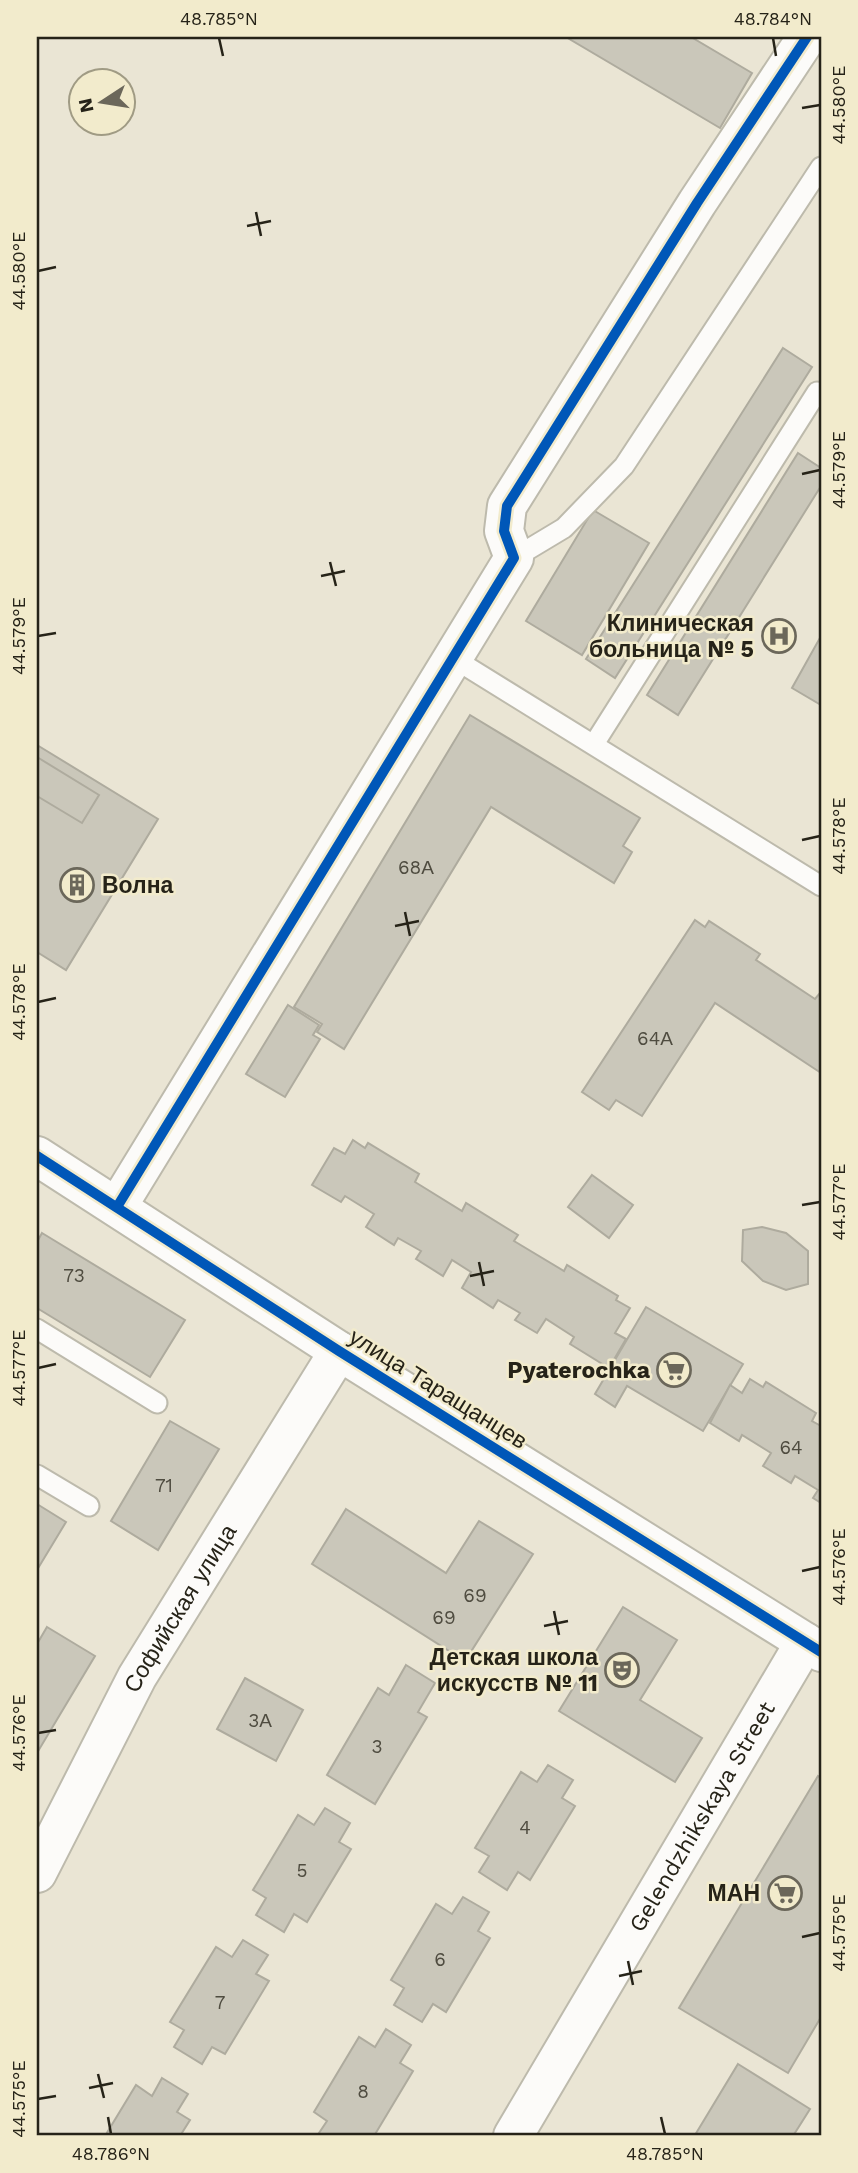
<svg xmlns="http://www.w3.org/2000/svg" width="858" height="2173" viewBox="0 0 858 2173" font-family="'Work Sans',sans-serif">
<style>
.building{fill:#cac7ba;stroke:#aeab9e;stroke-width:2}
.lines{fill:none;stroke-linecap:round;stroke-linejoin:round}
.service-casing{stroke:#bdbaac;stroke-width:23}
.minor-casing{stroke:#bdbaac;stroke-width:42}
.tertiary-casing{stroke:#bdbaac;stroke-width:42}
.service{stroke:#fcfbf9;stroke-width:19}
.minor{stroke:#fcfbf9;stroke-width:38}
.tertiary{stroke:#fcfbf9;stroke-width:38}
.cycleway-casing{stroke:#f2ebcc;stroke-width:15}
.cycleway{stroke:#0057b8;stroke-width:10}
.ticks{fill:none;stroke:#262318;stroke-width:2.5}
.labels{text-anchor:middle;dominant-baseline:central;stroke-width:5;stroke-linejoin:round;paint-order:stroke}
.number-label{font-size:19px;fill:#4f4c40}
.poi-label{font-size:23px;font-weight:bold;fill:#262318;stroke:#f2ebcc;text-anchor:end}
.street-label{font-size:23px;fill:#262318;stroke:#f2ebcc}
.neatline{fill:none;stroke:#262318;stroke-width:2.5}
.ticks-label{font-size:18px;text-anchor:middle;fill:#262318}
</style>
<rect width="100%" height="100%" fill="#eae5d4"/>
<!-- building -->
<g class="building">
<polygon points="566,37 691,37 752,73 720,128"/>
<polygon points="783,348 812,367 615,678 586,659"/>
<polygon points="798,453 821,468 821,486 678,715 647,695"/>
<polygon points="593,510 649,543 582,655 526,621"/>
<polygon points="821,636 821,705 792,688"/>
<polygon points="470,715 640,818 623,846 632,852 614,883 491,807 344,1049 317,1032 322,1024 294,1007"/>
<polygon points="37,745 158,819 66,970 37,952"/>
<polygon points="37,757 99,795 82,823 37,796"/>
<polygon points="695,920 705,927 709,921 760,954 756,960 815,999 820,993 821,994 821,1073 715,1003 642,1116 616,1100 609,1110 582,1092"/>
<polygon points="288,1005 319,1025 313,1035 320,1039 285,1097 246,1074"/>
<polygon points="353,1140 365,1148 368,1143 419,1174 415,1182 462,1211 466,1203 518,1235 514,1241 564,1271 567,1265 618,1296 616,1300 630,1308 615,1333 626,1339 609,1368 570,1344 574,1337 546,1319 537,1333 515,1320 520,1313 498,1300 493,1308 462,1288 471,1272 452,1260 443,1276 416,1259 421,1251 398,1238 394,1245 366,1227 374,1214 345,1196 341,1202 312,1185 334,1148 345,1154"/>
<polygon points="592,1175 633,1205 609,1238 568,1207"/>
<polygon points="762,1227 786,1233 808,1251 808,1284 786,1290 763,1281 742,1261 743,1230"/>
<polygon points="42,1233 185,1320 150,1377 37,1308 37,1242"/>
<polygon points="646,1307 743,1364 703,1431 627,1386 615,1407 595,1394"/>
<polygon points="750,1379 763,1387 766,1382 816,1413 812,1421 821,1426 821,1503 813,1498 818,1490 795,1476 791,1483 763,1466 771,1453 742,1435 739,1441 710,1423 730,1385 742,1393"/>
<polygon points="170,1421 219,1449 158,1550 111,1521"/>
<polygon points="37,1504 66,1522 37,1570"/>
<polygon points="346,1509 446,1573 479,1521 533,1554 465,1661 312,1564"/>
<polygon points="623,1607 677,1640 640,1700 702,1738 675,1782 559,1711"/>
<polygon points="47,1627 95,1656 37,1753 37,1644"/>
<polygon points="406,1665 435,1683 418,1712 427,1717 375,1804 327,1775 378,1688 389,1695"/>
<polygon points="245,1678 303,1710 276,1761 217,1729"/>
<polygon points="548,1765 573,1780 562,1798 575,1806 530,1880 518,1872 507,1890 479,1872 489,1856 475,1848 521,1772 537,1782"/>
<polygon points="818,1776 821,1778 821,2017 788,2073 679,2008"/>
<polygon points="325,1808 350,1823 339,1842 351,1849 307,1922 294,1914 284,1932 256,1915 266,1898 253,1890 298,1815 314,1825"/>
<polygon points="463,1897 489,1912 478,1931 490,1938 446,2012 433,2004 422,2022 394,2005 404,1988 391,1980 436,1904 452,1914"/>
<polygon points="243,1940 268,1955 256,1974 269,1981 225,2054 212,2047 202,2064 174,2047 184,2030 170,2022 216,1947 232,1957"/>
<polygon points="386,2029 411,2045 400,2063 413,2071 374,2136 317,2136 327,2121 314,2112 359,2037 375,2047"/>
<polygon points="738,2064 810,2109 793,2136 695,2135"/>
<polygon points="162,2078 188,2094 177,2112 190,2120 180,2136 105,2136 136,2085 152,2096"/>
</g>
<g class="lines">
<!-- service casing -->
<g class="service-casing">
<g id="service">
<polyline points="514,558 564,528 624,466 821,167"/>
<polyline points="453,658 821,886"/>
<polyline points="594,744 817,392 821,394"/>
<polyline points="37,1329 157,1403"/>
<polyline points="37,1475 89,1506"/>
</g>
</g>
<!-- minor casing -->
<g class="minor-casing">
<g id="minor">
<polyline points="117,1207 514,558 504,531 507,506 697,203 807,37"/>
<path id="s1" d="M37 1873 137 1677 339 1351"/>
<path id="s2" d="M513 2136 805 1642"/>
</g>
</g>
<!-- tertiary casing -->
<g class="tertiary-casing">
<polyline id="tertiary" points="37,1156 339,1351 821,1652"/>
</g>
<!-- service -->
<use href="#service" class="service"/>
<!-- minor -->
<use href="#minor" class="minor"/>
<!-- tertiary -->
<use href="#tertiary" class="tertiary"/>
<!-- cycleway casing -->
<g class="cycleway-casing">
<g id="cycleway">
<polyline points="37,1156 339,1351 821,1652"/>
<polyline points="117,1207 514,558 504,531 507,506 697,203 807,37"/>
</g>
</g>
<!-- cycleway -->
<use href="#cycleway" class="cycleway"/>
</g>
<!-- ticks -->
<path class="ticks" d="M219 38 223 56M773 38 776 56M802 108 820 105M256 212 261 236M247 226 271 221M38 271 56 267M802 474 820 470M330 562 336 586M321 576 345 571M38 636 56 633M802 840 820 836M405 912 410 936M395 926 419 921M38 1002 56 998M802 1205 820 1202M479 1262 484 1286M470 1276 494 1271M38 1368 56 1364M802 1571 820 1567M554 1611 559 1635M544 1626 568 1621M38 1733 56 1730M802 1937 820 1933M628 1961 633 1985M619 1976 642 1971M98 2074 104 2098M89 2088 113 2083M38 2099 56 2096M108 2117 111 2134M661 2117 665 2134"/>
<!-- icons -->
<defs>
<g id="hospital-ring" transform="scale(1.75)"><circle r="9.5" fill="#f2ebcc" stroke="#6b675a" stroke-width="1.5"/><path d="M-5-5h3v3.5h4V-5h3V5h-3V1.5h-4V5h-3Z" fill="#6b675a"/></g>
<g id="building-ring" transform="scale(1.75)"><circle r="9.5" fill="#f2ebcc" stroke="#6b675a" stroke-width="1.5"/><path d="M-4-6H4V6H1V3H-1V6H-4ZM-2.5-4.3h1.7v1.8h-1.7ZM.8-4.3h1.7v1.8H.8ZM-2.5-1h1.7V.8h-1.7ZM.8-1h1.7V.8H.8Z" fill="#6b675a"/></g>
<g id="supermarket-ring" transform="scale(1.75)"><circle r="9.5" fill="#f2ebcc" stroke="#6b675a" stroke-width="1.5"/><path d="M-6-5.5h2.5l.6 2H6L4.5 2H-2.5L-4.4-4H-6ZM-1.5 3.2a1.3 1.3 0 1 0 .1 0ZM3 3.2a1.3 1.3 0 1 0 .1 0Z" fill="#6b675a"/></g>
<g id="theatre-ring" transform="scale(1.75)"><circle r="9.5" fill="#f2ebcc" stroke="#6b675a" stroke-width="1.5"/><path d="M-5-5.5Q0-4 5-5.5V0Q5 5 0 6Q-5 5-5 0ZM-3.3-2.5H-1v1.5H-3.3ZM1-2.5H3.3v1.5H1ZM-2.8 1Q0 5.5 2.8 1Z" fill="#6b675a"/></g>
</defs>
<g fill-rule="evenodd">
<use href="#hospital-ring" x="779" y="636"/>
<use href="#building-ring" x="77" y="885"/>
<use href="#supermarket-ring" x="674" y="1370"/>
<use href="#theatre-ring" x="622" y="1670"/>
<use href="#supermarket-ring" x="785" y="1893"/>
</g>
<g class="labels">
<!-- number labels -->
<g class="number-label">
<text x="416" y="867">68А</text>
<text x="655" y="1038">64А</text>
<text x="74" y="1275">73</text>
<text x="791" y="1447">64</text>
<text x="164" y="1485">71</text>
<text x="475" y="1595">69</text>
<text x="444" y="1617">69</text>
<text x="260" y="1720">3А</text>
<text x="377" y="1746">3</text>
<text x="525" y="1827">4</text>
<text x="302" y="1870">5</text>
<text x="440" y="1959">6</text>
<text x="220" y="2002">7</text>
<text x="363" y="2091">8</text>
</g>
<!-- poi labels -->
<g class="poi-label">
<text x="754" y="623">Клиническая<tspan x="754" dy="26">больница № 5</tspan></text>
<text x="102" y="885" text-anchor="start">Волна</text>
<text x="650" y="1370">Pyaterochka</text>
<text x="598" y="1657">Детская школа<tspan x="598" dy="26">искусств № 11</tspan></text>
<text x="760" y="1893">МАН</text>
</g>
<!-- street labels -->
<g class="street-label">
<text transform="translate(438 1389) rotate(32)">улица Таращанцев</text>
<text stroke="none"><textPath href="#s1" startOffset="301">Софийская улица</textPath></text>
<text stroke="none"><textPath href="#s2" startOffset="371">Gelendzhikskaya Street</textPath></text>
</g>
</g>
<!-- border -->
<rect width="858" height="2173" fill="none" stroke="#f2ebcc" stroke-width="77"/>
<!-- north arrow -->
<g transform="translate(102 102) rotate(258)"><circle r="33" fill="#f2ebcc" stroke="#a09b84" stroke-width="2"/>
<path d="M0-5L12 26L0 18L-12 26Z" fill="#6b675a"/>
<text y="-10" font-size="19" font-weight="bold" text-anchor="middle" fill="#262318">N</text>
</g>
<rect x="38" y="38" width="782" height="2096" class="neatline"/>
<g class="ticks-label">
<text x="219" y="25">48.785°N</text>
<text x="773" y="25">48.784°N</text>
<text transform="translate(839 105) rotate(-90)" y="6">44.580°E</text>
<text transform="translate(19 271) rotate(-90)" y="6">44.580°E</text>
<text transform="translate(839 470) rotate(-90)" y="6">44.579°E</text>
<text transform="translate(19 636) rotate(-90)" y="6">44.579°E</text>
<text transform="translate(839 836) rotate(-90)" y="6">44.578°E</text>
<text transform="translate(19 1002) rotate(-90)" y="6">44.578°E</text>
<text transform="translate(839 1202) rotate(-90)" y="6">44.577°E</text>
<text transform="translate(19 1368) rotate(-90)" y="6">44.577°E</text>
<text transform="translate(839 1567) rotate(-90)" y="6">44.576°E</text>
<text transform="translate(19 1733) rotate(-90)" y="6">44.576°E</text>
<text transform="translate(839 1933) rotate(-90)" y="6">44.575°E</text>
<text transform="translate(19 2099) rotate(-90)" y="6">44.575°E</text>
<text x="111" y="2160">48.786°N</text>
<text x="665" y="2160">48.785°N</text>
</g>
</svg>
